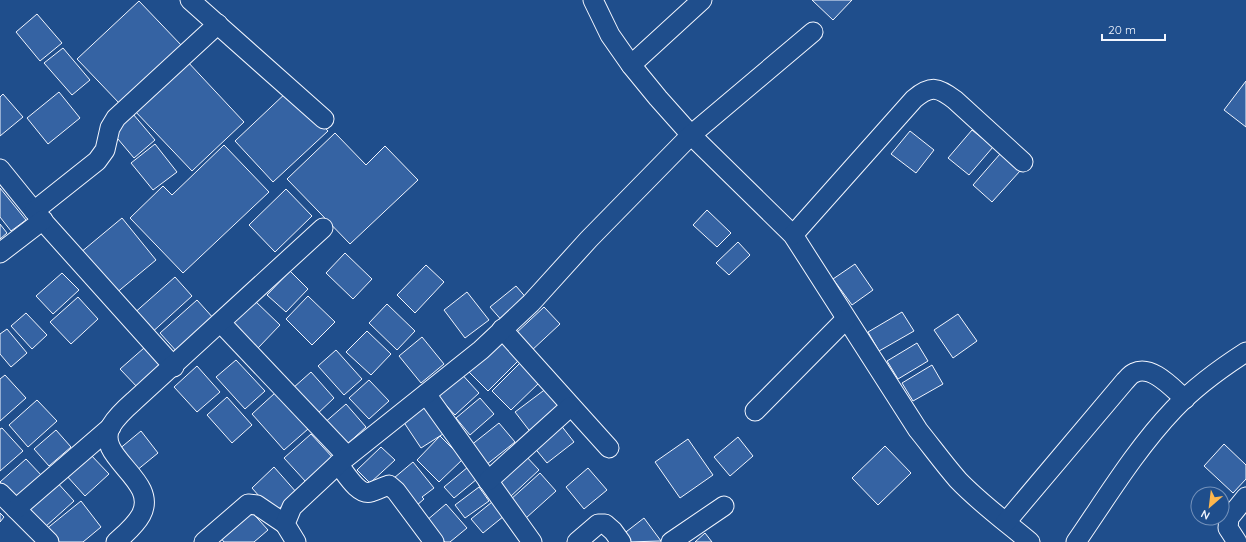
<svg xmlns="http://www.w3.org/2000/svg" width="1246" height="542" viewBox="0 0 1246 542" font-family="Quicksand,sans-serif">
<style>
.building{fill:#3563a3;stroke:#f2f6ff}
.lines{fill:none;stroke-linecap:round;stroke-linejoin:round}
.minor-casing{stroke:#f2f6ff;stroke-width:21}
.minor{stroke:#1f4e8c;stroke-width:19}
</style>
<rect width="100%" height="100%" fill="#1f4e8c"/>
<!-- building -->
<g class="building">
<polygon points="812,0 852,0 833,20"/>
<polygon points="139,1 182,46 120,104 77,59"/>
<polygon points="37,14 62,43 40,61 16,32"/>
<polygon points="63,48 90,80 72,95 44,63"/>
<polygon points="186,60 244,122 192,171 133,109"/>
<polygon points="1246,81 1246,127 1224,110"/>
<polygon points="289,90 328,131 273,182 235,141"/>
<polygon points="59,92 80,118 48,144 27,118"/>
<polygon points="3,94 23,117 0,136 0,97"/>
<polygon points="133,114 155,140 134,158 112,132"/>
<polygon points="972,130 993,147 969,175 948,158"/>
<polygon points="910,131 934,150 916,173 891,154"/>
<polygon points="335,133 366,165 385,146 418,180 350,244 287,179"/>
<polygon points="155,144 177,172 153,190 131,163"/>
<polygon points="224,145 269,192 183,273 130,218 163,186 172,195"/>
<polygon points="1000,154 1020,171 992,202 973,185"/>
<polygon points="0,188 26,220 11,231 0,217"/>
<polygon points="286,189 312,216 275,252 249,225"/>
<polygon points="707,210 731,233 717,247 693,225"/>
<polygon points="122,218 156,260 115,294 80,253"/>
<polygon points="0,224 7,233 0,239"/>
<polygon points="738,242 750,255 729,275 716,263"/>
<polygon points="345,253 372,279 353,299 326,273"/>
<polygon points="855,264 873,290 852,305 833,279"/>
<polygon points="426,265 444,282 415,313 397,295"/>
<polygon points="290,271 308,289 286,312 267,295"/>
<polygon points="62,273 79,290 53,314 36,296"/>
<polygon points="175,277 192,296 149,335 132,315"/>
<polygon points="516,286 529,301 504,323 490,307"/>
<polygon points="467,292 489,320 465,338 444,310"/>
<polygon points="308,296 335,322 312,345 286,319"/>
<polygon points="78,297 98,319 71,344 50,322"/>
<polygon points="197,300 215,320 178,353 160,333"/>
<polygon points="254,300 280,325 258,348 232,323"/>
<polygon points="387,304 415,331 397,350 369,323"/>
<polygon points="544,307 560,324 530,352 514,335"/>
<polygon points="902,312 914,331 879,351 868,332"/>
<polygon points="26,313 47,335 32,349 11,326"/>
<polygon points="958,314 977,341 953,358 934,330"/>
<polygon points="7,329 27,353 11,367 0,354 0,334"/>
<polygon points="367,331 391,354 371,375 346,352"/>
<polygon points="422,337 444,364 421,383 399,356"/>
<polygon points="499,339 520,359 488,391 468,371"/>
<polygon points="917,343 928,361 898,379 887,361"/>
<polygon points="144,348 162,368 139,389 120,369"/>
<polygon points="336,350 362,379 344,395 318,366"/>
<polygon points="236,360 265,391 245,409 216,377"/>
<polygon points="522,361 541,381 511,410 492,391"/>
<polygon points="932,365 943,384 913,401 902,383"/>
<polygon points="197,366 220,392 197,412 174,387"/>
<polygon points="458,370 479,393 455,415 434,392"/>
<polygon points="311,372 334,398 316,415 293,388"/>
<polygon points="5,375 26,398 0,421 0,379"/>
<polygon points="369,380 389,401 369,419 349,398"/>
<polygon points="547,388 564,411 532,434 515,412"/>
<polygon points="275,393 308,429 284,450 252,414"/>
<polygon points="227,397 252,425 232,443 207,415"/>
<polygon points="480,398 494,414 470,435 456,418"/>
<polygon points="37,400 57,421 28,447 9,425"/>
<polygon points="422,403 443,434 421,448 401,418"/>
<polygon points="346,404 366,427 344,447 323,424"/>
<polygon points="499,423 515,442 486,465 470,446"/>
<polygon points="560,424 574,442 547,463 533,446"/>
<polygon points="2,428 23,451 0,471 0,429"/>
<polygon points="56,430 71,447 49,466 34,449"/>
<polygon points="141,431 158,453 136,471 118,450"/>
<polygon points="311,434 333,458 306,482 284,458"/>
<polygon points="440,436 463,459 439,482 417,460"/>
<polygon points="738,437 753,456 730,476 714,457"/>
<polygon points="688,439 713,475 680,498 655,462"/>
<polygon points="1224,444 1246,465 1246,479 1233,493 1204,466"/>
<polygon points="885,446 911,473 878,505 852,478"/>
<polygon points="381,447 395,460 370,483 357,470"/>
<polygon points="90,454 109,474 85,496 66,475"/>
<polygon points="524,454 539,470 510,497 495,482"/>
<polygon points="26,459 42,476 16,499 0,482"/>
<polygon points="413,462 434,488 422,497 424,499 416,506 394,478"/>
<polygon points="274,467 297,493 274,513 252,488"/>
<polygon points="468,467 477,479 454,498 444,487"/>
<polygon points="588,468 607,490 584,509 566,487"/>
<polygon points="540,473 556,491 526,518 510,500"/>
<polygon points="55,480 74,501 45,527 26,507"/>
<polygon points="479,487 489,501 465,518 455,505"/>
<polygon points="81,501 101,527 83,542 54,542 45,530"/>
<polygon points="492,502 504,516 483,533 471,519"/>
<polygon points="446,504 467,528 450,542 445,542 426,521"/>
<polygon points="250,510 268,530 254,542 224,542 220,537"/>
<polygon points="0,513 4,517 0,522"/>
<polygon points="644,518 661,541 627,542 622,535"/>
<polygon points="705,533 712,542 695,542"/>
</g>
<g class="lines">
<!-- minor casing -->
<g class="minor-casing">
<g id="minor">
<polyline points="190,0 324,119"/>
<path d="M593 0 610 35 631 65 658 98 691 135 793 235 918 430C931 446 944 464 958 480 980 503 1006 522 1030 542"/>
<polyline points="631,65 702,0"/>
<polyline points="0,169 34,211 174,367"/>
<polyline points="34,211 97,161 105,150 110,128 116,118 218,24"/>
<path d="M793 235 914 99C931 85 938 87 955 100L1023 162"/>
<polyline points="0,253 43,220"/>
<polyline points="221,323 347,456"/>
<polyline points="502,329 609,448"/>
<polyline points="426,394 532,542"/>
<polyline points="755,411 846,319"/>
<path d="M338 464C345 472 358 496 371 492 377 490 383 487 389 485L396 491 434 542"/>
<polyline points="488,481 570,407"/>
<polyline points="0,493 49,542"/>
<polyline points="16,509 111,427"/>
<path d="M1006 522 1125 381C1127 379 1131 374 1134 373 1152 364 1173 389 1185 399"/>
<path d="M116 542C125 534 135 526 141 515 160 480 93 457 111 426 117 416 126 408 134 401L323 228"/>
<polyline points="204,542 248,504 257,505 285,524"/>
<polyline points="296,542 285,524 292,507 338,464 481,350 531,303 589,239 691,135 813,32"/>
<polyline points="577,542 598,524 605,524 613,531 621,542"/>
<polyline points="671,542 724,506"/>
<path d="M1076 542C1107 497 1136 449 1174 409 1195 387 1221 368 1246 352"/>
<polyline points="1237,542 1228,528 1229,518 1246,497"/>
</g>
</g>
<!-- minor -->
<use href="#minor" class="minor"/>
</g>
<!-- north arrow -->
<g transform="translate(1210 506) rotate(208)"><circle r="19" fill="#1f4e8c" stroke="#7391ba"/>
<path d="M0-3L7 15L0 10L-7 15Z" fill="#ffb74d"/>
<text y="-6" font-size="11" font-weight="bold" text-anchor="middle" fill="#f2f6ff">N</text>
</g>
<!-- scale -->
<path d="M1102 34v6h63v-6" fill="none" stroke="#f2f6ff" stroke-width="2"/>
<text x="1108" y="34" font-size="12" fill="#f2f6ff" stroke="#1f4e8c" stroke-width="3" paint-order="stroke">20 m</text>
</svg>
